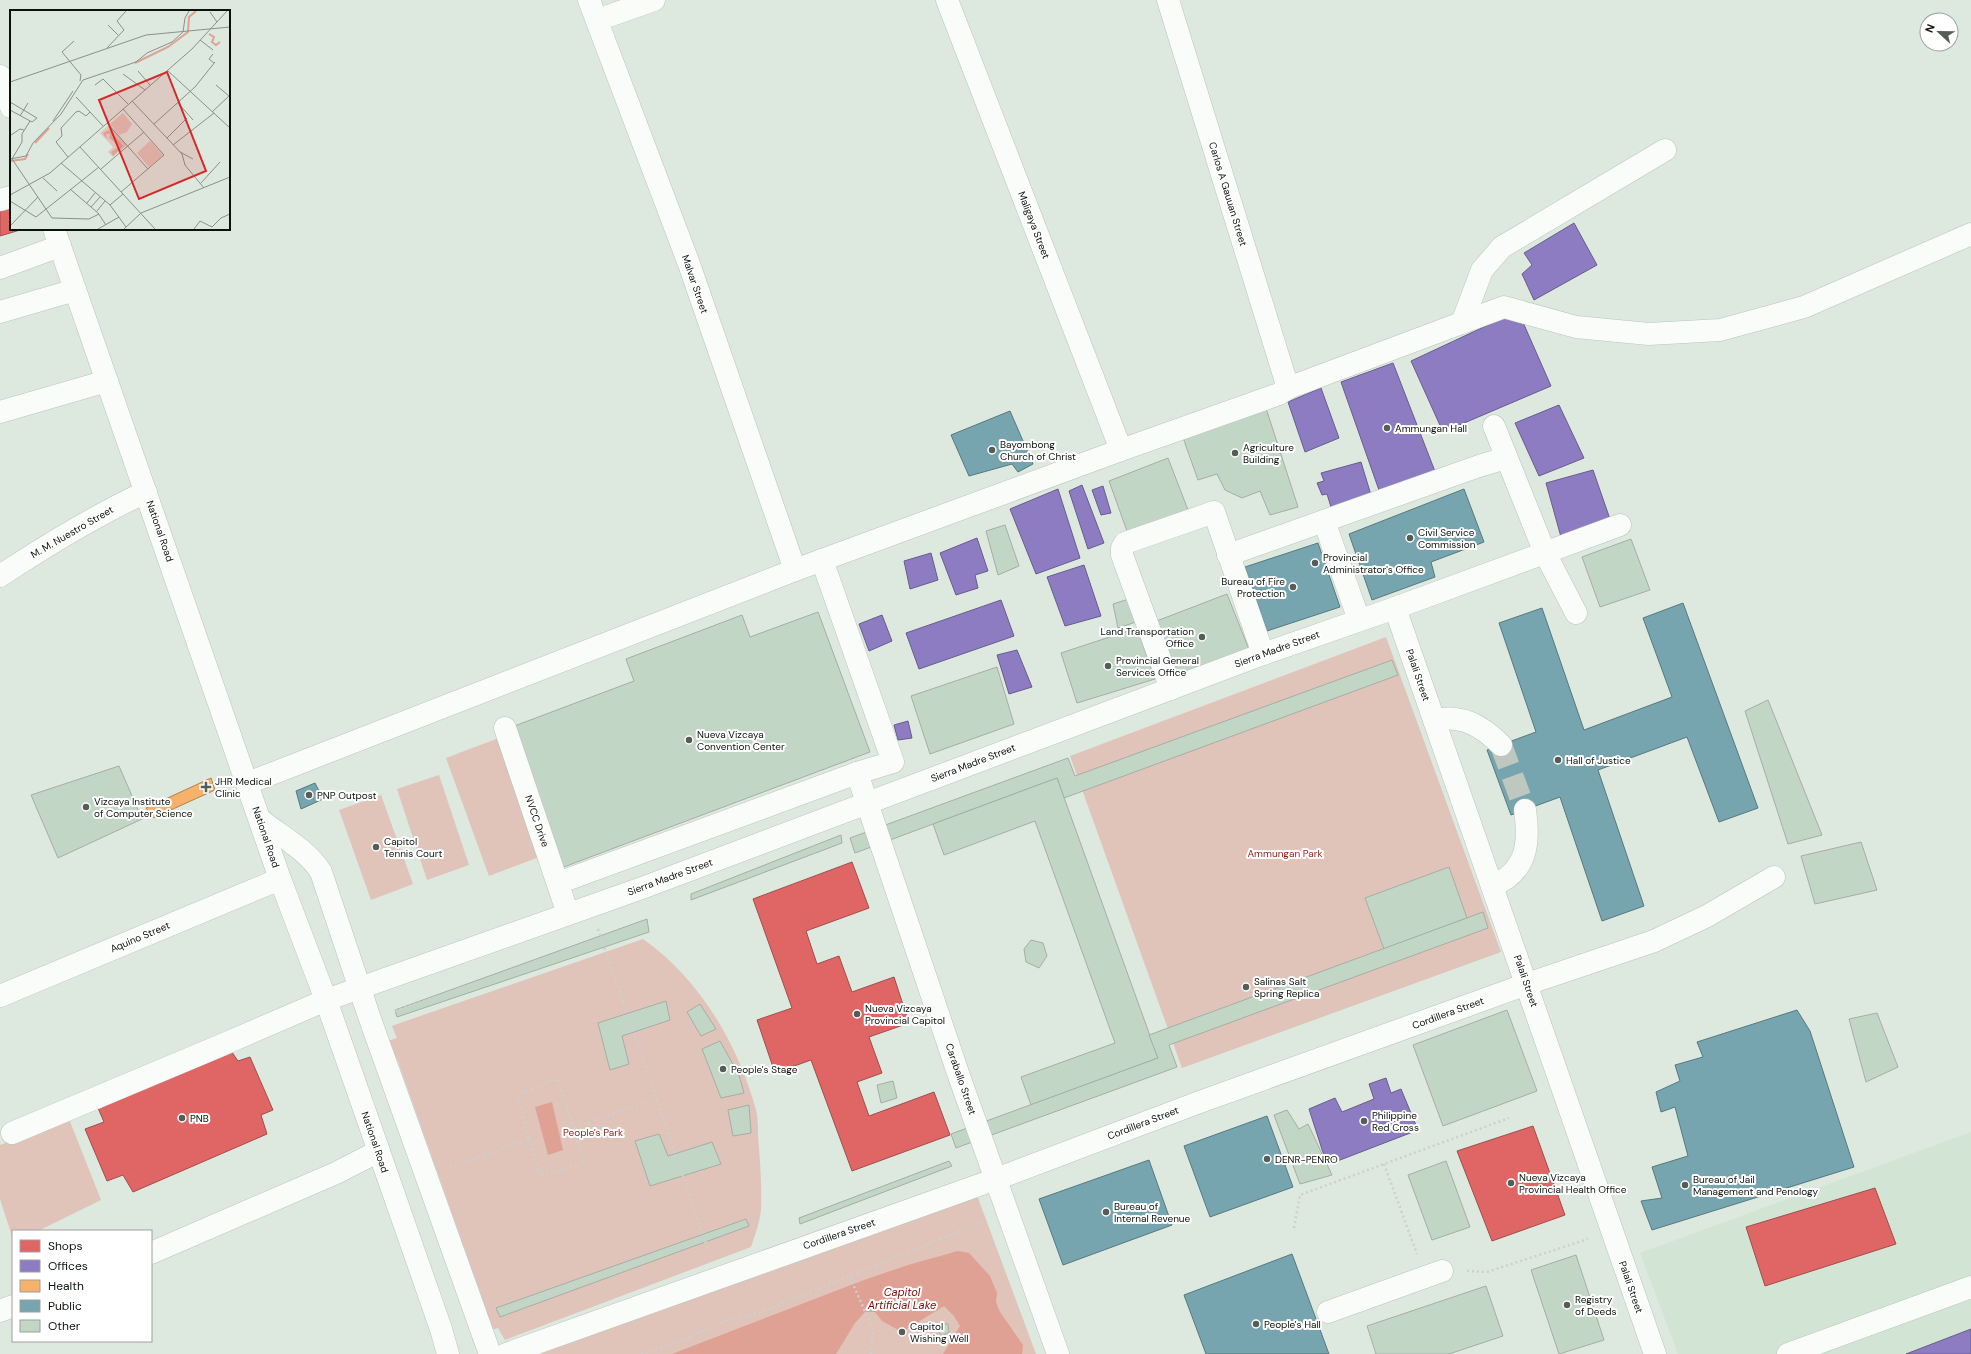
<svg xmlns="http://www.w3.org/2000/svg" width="1971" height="1354" viewBox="0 0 1971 1354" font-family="'DM Sans',sans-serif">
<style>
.built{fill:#d2e5d4}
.green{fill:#e0c3b9}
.water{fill:#dfa194}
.shops{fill:#e06666;stroke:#a04d4b}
.offices{fill:#8e7cc3;stroke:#675c8c}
.health{fill:#f6b26b;stroke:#b0824e}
.public{fill:#76a5af;stroke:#56797e}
.building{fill:#c2d6c5;stroke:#a5aea6}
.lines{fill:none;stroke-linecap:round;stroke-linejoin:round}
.minor-tunnel{stroke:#bec8be;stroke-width:22;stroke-dasharray:22 11;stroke-linecap:butt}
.minor-casing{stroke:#bbc4bc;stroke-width:23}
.major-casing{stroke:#bbc4bc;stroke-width:23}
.path{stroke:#ced0ce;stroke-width:2.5;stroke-dasharray:2 3;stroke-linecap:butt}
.minor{stroke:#fafcfa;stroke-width:22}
.major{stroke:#fafcfa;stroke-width:22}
.poi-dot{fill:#545d56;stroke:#fff;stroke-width:1.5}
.labels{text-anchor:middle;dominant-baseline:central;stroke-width:4;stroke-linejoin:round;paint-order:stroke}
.street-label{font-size:10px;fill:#0b120c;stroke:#fff}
.poi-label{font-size:10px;fill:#0b120c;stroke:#fff;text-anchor:start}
.park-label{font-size:10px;fill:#8d1f16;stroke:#fff}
.water-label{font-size:11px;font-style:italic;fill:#7b0703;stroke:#fff}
.inset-river{fill:none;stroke:#dfa194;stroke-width:2}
.inset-road{fill:none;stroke:#89928a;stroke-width:1}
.view{fill:#d62828;fill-opacity:0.15;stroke:#d62828;stroke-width:2}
.inset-edge{fill:none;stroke:#0b120c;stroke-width:2}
</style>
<rect width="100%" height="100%" fill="#dde8de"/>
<!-- built -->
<polygon class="built" points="1971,1132 1971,1354 1678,1354 1640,1253"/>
<!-- green -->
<g class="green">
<polygon points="1386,637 1501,952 1182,1068 1070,756"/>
<polygon points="504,736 547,854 489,876 446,758"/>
<polygon points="439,775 469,865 427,880 397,789"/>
<polygon points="381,795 413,884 371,900 339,810"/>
<path d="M643 939C699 978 738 1044 756 1110 758 1118 758 1128 758 1137 760 1160 762 1185 761 1209 760 1222 755 1235 751 1247L505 1340 498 1328 487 1331 486 1309 397 1059 390 1060 385 1042 397 1038 392 1026 400 1023Z"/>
<polygon points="69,1119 101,1200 38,1231 13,1231 13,1239 0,1199 0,1145"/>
<polygon points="975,1190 1036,1354 522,1354"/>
</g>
<!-- water -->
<g class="water">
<polygon points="552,1102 563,1150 548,1155 535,1107"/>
<polygon points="958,1251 969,1253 990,1276 997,1293 996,1302 1000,1312 1023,1345 1022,1354 943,1354 960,1326 954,1316 944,1306 902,1332 882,1321 875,1312 865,1312 855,1323 836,1354 672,1354 864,1280 908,1265"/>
</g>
<!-- shops -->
<g class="shops">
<polygon points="11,204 11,229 20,230 0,236 0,207"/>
<polygon points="852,862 869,908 806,931 817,964 839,956 852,992 894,977 909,1023 869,1037 882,1073 857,1082 869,1116 934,1092 950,1135 852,1171 811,1060 775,1073 757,1020 792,1008 753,899"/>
<polygon points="229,1048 238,1061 250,1057 273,1110 261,1115 267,1134 133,1192 123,1175 107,1181 85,1129 104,1122 98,1108"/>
<polygon points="1533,1126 1565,1215 1492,1241 1457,1151"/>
<polygon points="1875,1188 1896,1244 1765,1286 1746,1227"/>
</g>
<!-- offices -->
<g class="offices">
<polygon points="1574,223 1597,265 1534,300 1522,274 1532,265 1524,253"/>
<polygon points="1518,311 1551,386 1443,432 1411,361"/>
<polygon points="1393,363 1436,474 1380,493 1341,382"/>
<polygon points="1321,388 1339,438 1305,452 1288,402"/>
<polygon points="1559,405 1584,458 1539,476 1515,423"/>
<polygon points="1361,462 1371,495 1331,507 1327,494 1322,495 1317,483 1324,481 1321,473"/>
<polygon points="1593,470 1611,522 1561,537 1546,483"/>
<polygon points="1082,485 1104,543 1088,549 1069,491"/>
<polygon points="1103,486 1111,513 1101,515 1092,490"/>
<polygon points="1058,489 1080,558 1036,574 1010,509"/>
<polygon points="977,538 988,571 975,575 978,588 956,595 940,553"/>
<polygon points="931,553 938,580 910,589 904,561"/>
<polygon points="1084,565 1101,616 1065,626 1047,577"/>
<polygon points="1001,600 1014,636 919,669 906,633"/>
<polygon points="882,615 892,641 869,651 859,624"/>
<polygon points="1017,650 1032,687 1009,694 997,655"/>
<polygon points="908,721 912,738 898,740 894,725"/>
<polygon points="1386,1078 1391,1093 1401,1089 1418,1130 1327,1165 1309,1109 1335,1098 1342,1112 1374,1099 1369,1084"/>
<polygon points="1971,1329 1971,1354 1906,1354"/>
</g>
<!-- health -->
<polygon class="health" points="211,778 215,790 153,818 146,808"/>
<!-- public -->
<g class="public">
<polygon points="1010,411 1033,464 1018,472 1012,464 969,476 951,435"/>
<polygon points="1464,489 1484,542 1431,562 1435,577 1372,600 1349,534"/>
<polygon points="1318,543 1340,607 1267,631 1245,567"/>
<polygon points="1683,603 1758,808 1719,822 1687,737 1598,770 1644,906 1602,921 1560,797 1511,815 1487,750 1536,732 1499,623 1542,608 1584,730 1672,697 1643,618"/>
<polygon points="315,783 323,799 301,809 296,791"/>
<polygon points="1797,1010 1810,1031 1854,1167 1652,1230 1641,1201 1662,1198 1652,1167 1688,1156 1675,1107 1661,1112 1656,1092 1680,1081 1675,1065 1703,1057 1697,1042"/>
<polygon points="1267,1116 1293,1187 1210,1217 1184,1146"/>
<polygon points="1149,1160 1172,1225 1063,1265 1039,1199"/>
<polygon points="1292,1254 1329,1354 1206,1354 1184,1295"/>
</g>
<!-- building -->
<g class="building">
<polygon points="1264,402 1298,507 1270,515 1260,491 1242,498 1225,490 1217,474 1198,480 1181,432"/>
<polygon points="1168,458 1188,510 1127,531 1109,481"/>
<polygon points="1005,525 1019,566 998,575 986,531"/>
<polygon points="1631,539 1650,590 1600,607 1582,557"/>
<polygon points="1227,594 1250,652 1176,683 1154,622"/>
<polygon points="1132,598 1139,621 1118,628 1113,604"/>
<polygon points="818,612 870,752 561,868 509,728 634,681 626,659 742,615 750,637"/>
<polygon points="1137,628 1155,679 1077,703 1061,653"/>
<polygon points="1392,660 1398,675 1064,798 1057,778 855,853 850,838 1068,758 1075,776"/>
<polygon points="997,667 1014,724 930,754 911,696"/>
<polygon points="1768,700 1822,835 1788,844 1745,711"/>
<polygon points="119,766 142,819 58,858 31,795"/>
<polygon points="1057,778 1158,1058 1031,1105 1021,1077 1115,1043 1035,821 944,855 933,824"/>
<polygon points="841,835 842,843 691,900 691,894"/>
<polygon points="1861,842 1877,890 1815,904 1801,856"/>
<polygon points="1449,867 1467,918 1384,949 1365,898"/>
<polygon points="1483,912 1488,928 1169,1045 1177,1067 956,1148 951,1134 1158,1058 1149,1035"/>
<polygon points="647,919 649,932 397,1017 395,1010"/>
<polygon points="1031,940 1043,943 1047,956 1039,968 1026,962 1024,949"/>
<polygon points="666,1001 670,1020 622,1036 629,1064 610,1070 598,1023"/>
<polygon points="700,1004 716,1029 701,1036 687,1012"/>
<polygon points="1507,1010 1537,1091 1443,1126 1413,1045"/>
<polygon points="1877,1013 1898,1067 1866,1082 1849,1019"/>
<polygon points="720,1041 739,1075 744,1093 721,1098 702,1049"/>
<polygon points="893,1081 897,1098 881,1103 877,1085"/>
<polygon points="749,1105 751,1133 733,1136 728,1110"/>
<polygon points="1287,1110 1299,1129 1308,1124 1332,1175 1300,1184 1274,1115"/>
<polygon points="659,1134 668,1156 712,1142 721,1164 650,1186 635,1141"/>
<polygon points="949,1161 952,1166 800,1224 799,1218"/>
<polygon points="1446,1161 1470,1227 1432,1240 1408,1175"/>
<polygon points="746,1219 749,1226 500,1317 496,1308"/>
<polygon points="1576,1255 1604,1340 1559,1354 1531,1270"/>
<polygon points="1486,1286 1503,1336 1449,1354 1376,1354 1367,1326"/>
<polygon points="940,1324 948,1324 949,1332 942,1336 937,1330"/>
</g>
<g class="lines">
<!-- minor-tunnel -->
<polyline class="minor-tunnel" points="1501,745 1525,810"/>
<!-- minor casing -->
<g class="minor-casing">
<g id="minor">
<polyline points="589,0 689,264 795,570"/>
<polyline points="947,0 1121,450"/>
<polyline points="1168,0 1288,388"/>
<polyline points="597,20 654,0"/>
<polyline points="0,200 11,197"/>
<polyline points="0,268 60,246"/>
<polyline points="0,312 75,290"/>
<polyline points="1462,323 1482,270 1502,247 1665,150"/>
<polyline points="0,412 107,381"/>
<polyline points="1494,426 1545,553 1576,613"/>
<polyline points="1324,521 1359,620"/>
<polyline points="1228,555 1479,466 1506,458"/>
<path d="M0 576C47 545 94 516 146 492"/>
<polyline points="1395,608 1655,1354"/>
<polyline points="1171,689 1122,555 1122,548 1125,543 1214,512 1263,654"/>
<path d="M1434 720C1462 714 1482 726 1501 745"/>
<polyline points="505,728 568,914"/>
<polyline points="857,773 959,1076 1058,1354"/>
<polyline points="248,783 795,570 1121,450 1279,394 1288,388 1504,307 1576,327 1649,334 1720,330 1804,307 1971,234"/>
<path d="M262 821C282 837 307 850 321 872L370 1019 490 1354"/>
<polyline points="558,883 857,773 893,762 822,560"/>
<path d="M1492 886C1527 872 1530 843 1525 810"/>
<polyline points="0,996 280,879"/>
<polyline points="12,1133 217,1047 326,1000 642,888 1263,654 1395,608 1620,525"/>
<polyline points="151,1253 336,1173 379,1151"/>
<polyline points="0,1311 13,1306"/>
<polyline points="1328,1312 1442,1271"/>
<polyline points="506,1354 996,1179 1197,1103 1527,984 1654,941 1707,916 1774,877"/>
<polyline points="1788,1354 1971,1287"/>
</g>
</g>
<!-- major casing -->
<g class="major-casing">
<g id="major">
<polyline points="0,76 11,107"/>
<polyline points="54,229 280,879 326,1000 441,1329 448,1354"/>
</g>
</g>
<!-- path -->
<g class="path">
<polyline points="598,929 710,1255"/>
<polyline points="395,1011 602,940"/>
<polyline points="529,1139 540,1176 583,1163 574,1127"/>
<polyline points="1384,1164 1417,1254"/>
<polyline points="450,1167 529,1139 517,1094 558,1079 574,1127 657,1099"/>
<polyline points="1294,1228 1300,1195 1509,1118"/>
<polyline points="1467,1271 1487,1272 1588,1239"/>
<polyline points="850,1277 873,1330 871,1354"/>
<polyline points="501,1310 572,1286 704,1237"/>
<polyline points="641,1354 681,1341 728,1320 761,1312 985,1221"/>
</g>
<!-- minor -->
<use href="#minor" class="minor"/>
<!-- major -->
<use href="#major" class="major"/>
</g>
<!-- markers -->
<g class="poi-dot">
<circle cx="1387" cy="428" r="4"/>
<circle cx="992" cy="450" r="4"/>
<circle cx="1235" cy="453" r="4"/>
<circle cx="1410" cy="538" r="4"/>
<circle cx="1315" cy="563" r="4"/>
<circle cx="1293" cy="587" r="4"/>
<circle cx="1202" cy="637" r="4"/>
<circle cx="1108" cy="666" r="4"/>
<circle cx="689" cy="740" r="4"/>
<circle cx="1558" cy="760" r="4"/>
<path d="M204 781h4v4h4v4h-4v4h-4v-4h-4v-4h4z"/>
<circle cx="309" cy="795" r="4"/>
<circle cx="86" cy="807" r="4"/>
<circle cx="376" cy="847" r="4"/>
<circle cx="1246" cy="987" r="4"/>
<circle cx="857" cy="1014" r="4"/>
<circle cx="723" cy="1069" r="4"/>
<circle cx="182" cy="1118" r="4"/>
<circle cx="1364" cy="1121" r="4"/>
<circle cx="1267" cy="1159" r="4"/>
<circle cx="1511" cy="1183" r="4"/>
<circle cx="1685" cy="1185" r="4"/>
<circle cx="1106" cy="1212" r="4"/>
<circle cx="1567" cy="1305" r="4"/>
<circle cx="1256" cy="1324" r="4"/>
<circle cx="902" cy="1332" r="4"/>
</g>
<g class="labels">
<!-- street labels -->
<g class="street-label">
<text transform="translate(1228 194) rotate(73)">Carlos A Gauuan Street</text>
<text transform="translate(1034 225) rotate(69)">Maligaya Street</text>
<text transform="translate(695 284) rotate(71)">Malvar Street</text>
<text transform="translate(160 531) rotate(71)">National Road</text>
<text transform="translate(72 532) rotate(-30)">M. M. Nuestro Street</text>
<text transform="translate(1277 649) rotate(-20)">Sierra Madre Street</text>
<text transform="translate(1418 675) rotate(71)">Palali Street</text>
<text transform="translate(973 763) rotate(-21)">Sierra Madre Street</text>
<text transform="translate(537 821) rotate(71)">NVCC Drive</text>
<text transform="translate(266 837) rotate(71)">National Road</text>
<text transform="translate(670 877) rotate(-20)">Sierra Madre Street</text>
<text transform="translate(140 937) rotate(-23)">Aquino Street</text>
<text transform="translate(1526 981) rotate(71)">Palali Street</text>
<text transform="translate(1448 1013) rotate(-20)">Cordillera Street</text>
<text transform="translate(961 1079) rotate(71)">Caraballo Street</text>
<text transform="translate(1143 1123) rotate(-21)">Cordillera Street</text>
<text transform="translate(375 1142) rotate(71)">National Road</text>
<text transform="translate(839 1234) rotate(-19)">Cordillera Street</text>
<text transform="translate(1631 1287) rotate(71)">Palali Street</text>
</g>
<!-- poi labels -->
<g class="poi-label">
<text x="1395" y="428">Ammungan Hall</text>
<text x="1000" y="444">Bayombong<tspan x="1000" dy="12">Church of Christ</tspan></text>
<text x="1243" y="447">Agriculture<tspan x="1243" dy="12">Building</tspan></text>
<text x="1418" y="532">Civil Service<tspan x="1418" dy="12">Commission</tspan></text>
<text x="1323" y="557">Provincial<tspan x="1323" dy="12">Administrator's Office</tspan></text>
<text x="1285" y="581" text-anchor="end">Bureau of Fire<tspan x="1285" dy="12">Protection</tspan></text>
<text x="1194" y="631" text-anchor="end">Land Transportation<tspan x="1194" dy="12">Office</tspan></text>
<text x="1116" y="660">Provincial General<tspan x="1116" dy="12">Services Office</tspan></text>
<text x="697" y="734">Nueva Vizcaya<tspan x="697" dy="12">Convention Center</tspan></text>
<text x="1566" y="760">Hall of Justice</text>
<text x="215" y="781">JHR Medical<tspan x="215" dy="12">Clinic</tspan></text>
<text x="317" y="795">PNP Outpost</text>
<text x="94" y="801">Vizcaya Institute<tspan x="94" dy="12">of Computer Science</tspan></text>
<text x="384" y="841">Capitol<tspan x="384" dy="12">Tennis Court</tspan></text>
<text x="1254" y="981">Salinas Salt<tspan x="1254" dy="12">Spring Replica</tspan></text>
<text x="865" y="1008">Nueva Vizcaya<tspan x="865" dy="12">Provincial Capitol</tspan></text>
<text x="731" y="1069">People's Stage</text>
<text x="1372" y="1115">Philippine<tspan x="1372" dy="12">Red Cross</tspan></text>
<text x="190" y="1118">PNB</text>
<text x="1275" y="1159">DENR-PENRO</text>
<text x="1519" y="1177">Nueva Vizcaya<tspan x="1519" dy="12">Provincial Health Office</tspan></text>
<text x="1693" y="1179">Bureau of Jail<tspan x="1693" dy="12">Management and Penology</tspan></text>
<text x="1114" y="1206">Bureau of<tspan x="1114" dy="12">Internal Revenue</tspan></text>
<text x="1575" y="1299">Registry<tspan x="1575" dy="12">of Deeds</tspan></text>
<text x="1264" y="1324">People's Hall</text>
<text x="910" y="1326">Capitol<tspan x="910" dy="12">Wishing Well</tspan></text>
</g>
<!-- park labels -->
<g class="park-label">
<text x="1285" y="853">Ammungan Park</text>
<text x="593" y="1132">People's Park</text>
</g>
<!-- water labels -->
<g class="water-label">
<text x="902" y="1292">Capitol<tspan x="902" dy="13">Artificial Lake</tspan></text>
</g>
</g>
<!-- overview -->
<g transform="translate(10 10)">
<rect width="220" height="220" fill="#dde8de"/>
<path d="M113 103 122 114 117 122 109 125 100 114ZM99 115 117 135 103 147 98 142 103 137 90 123ZM140 131 153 145 139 157 127 143Z" fill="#e0c3b9"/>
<path d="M99 120 113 136 103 146 101 142 110 136 99 128 100 124H96L97 129 94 125 93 123Z" fill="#dfa194"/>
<path class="inset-river" d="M199 24 204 27 202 32 206 35 210 32M125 53 158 37 178 22 179 7 186 1M25 133 39 118M0 151 15 149 18 144"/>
<path class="inset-road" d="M200 2 207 12M98 15 108 25M190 30 203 40M64 31 52 42 71 65 70 71M97 38 114 20 107 11 116 1M203 44 199 49 204 53M157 60 220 118M128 61 140 75M113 64 135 80M0 72 136 25 220 17M85 75 93 69 118 94M206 75 219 86M66 87 80 102M122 91 172 144 175 155 194 178M0 92 27 108 22 112 0 100M168 93 183 110M202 102 220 85M10 106 18 93M20 111 12 124V132L2 149 42 208 79 209 89 204M43 111 63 81M97 113 138 159M144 114 185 77 205 52M1 125 10 119 14 120M157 128 177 108M163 135 204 103M70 137 145 219M170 142 183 149M58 147 46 132 52 126 51 118 66 102 69 101 76 106 80 102 93 116M0 149 16 146 23 133 51 104 73 70 126 52 137 43 162 32 173 22 175 8 179 1M51 153 100 195 116 217M91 159 134 122M33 168 47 181M191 173 210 152M60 179 88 203 96 215M111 182 154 145 113 99M0 185 40 163 182 39 217 1M0 191 26 207 89 157M77 193 85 183M100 195 113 184M81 197 90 187M87 201 95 191M0 216 28 187M88 219 109 207M114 219 131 203 220 167M184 219 190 211 202 217 211 208 220 204"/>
<path class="view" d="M157 62 196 161 129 189 89 90Z"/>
<rect width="220" height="220" class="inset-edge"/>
</g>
<!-- legend -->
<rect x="12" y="1230" width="140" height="112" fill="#ffffff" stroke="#9da09e"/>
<rect x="20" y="1240" width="20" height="12" fill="#e06666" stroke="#9da09e"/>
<text x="48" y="1250" font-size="12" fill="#0b120c">Shops</text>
<rect x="20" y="1260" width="20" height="12" fill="#8e7cc3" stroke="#9da09e"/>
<text x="48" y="1270" font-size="12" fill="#0b120c">Offices</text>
<rect x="20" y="1280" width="20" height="12" fill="#f6b26b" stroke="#9da09e"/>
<text x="48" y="1290" font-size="12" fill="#0b120c">Health</text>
<rect x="20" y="1300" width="20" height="12" fill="#76a5af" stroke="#9da09e"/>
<text x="48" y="1310" font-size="12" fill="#0b120c">Public</text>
<rect x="20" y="1320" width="20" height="12" fill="#c2d6c5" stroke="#9da09e"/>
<text x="48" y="1330" font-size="12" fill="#0b120c">Other</text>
<!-- north arrow -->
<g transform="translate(1939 32) rotate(292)"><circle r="19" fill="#ffffff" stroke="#9da09e"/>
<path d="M0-3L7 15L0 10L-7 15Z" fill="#545d56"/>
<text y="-6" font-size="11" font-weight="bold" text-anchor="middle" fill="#0b120c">N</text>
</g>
</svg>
